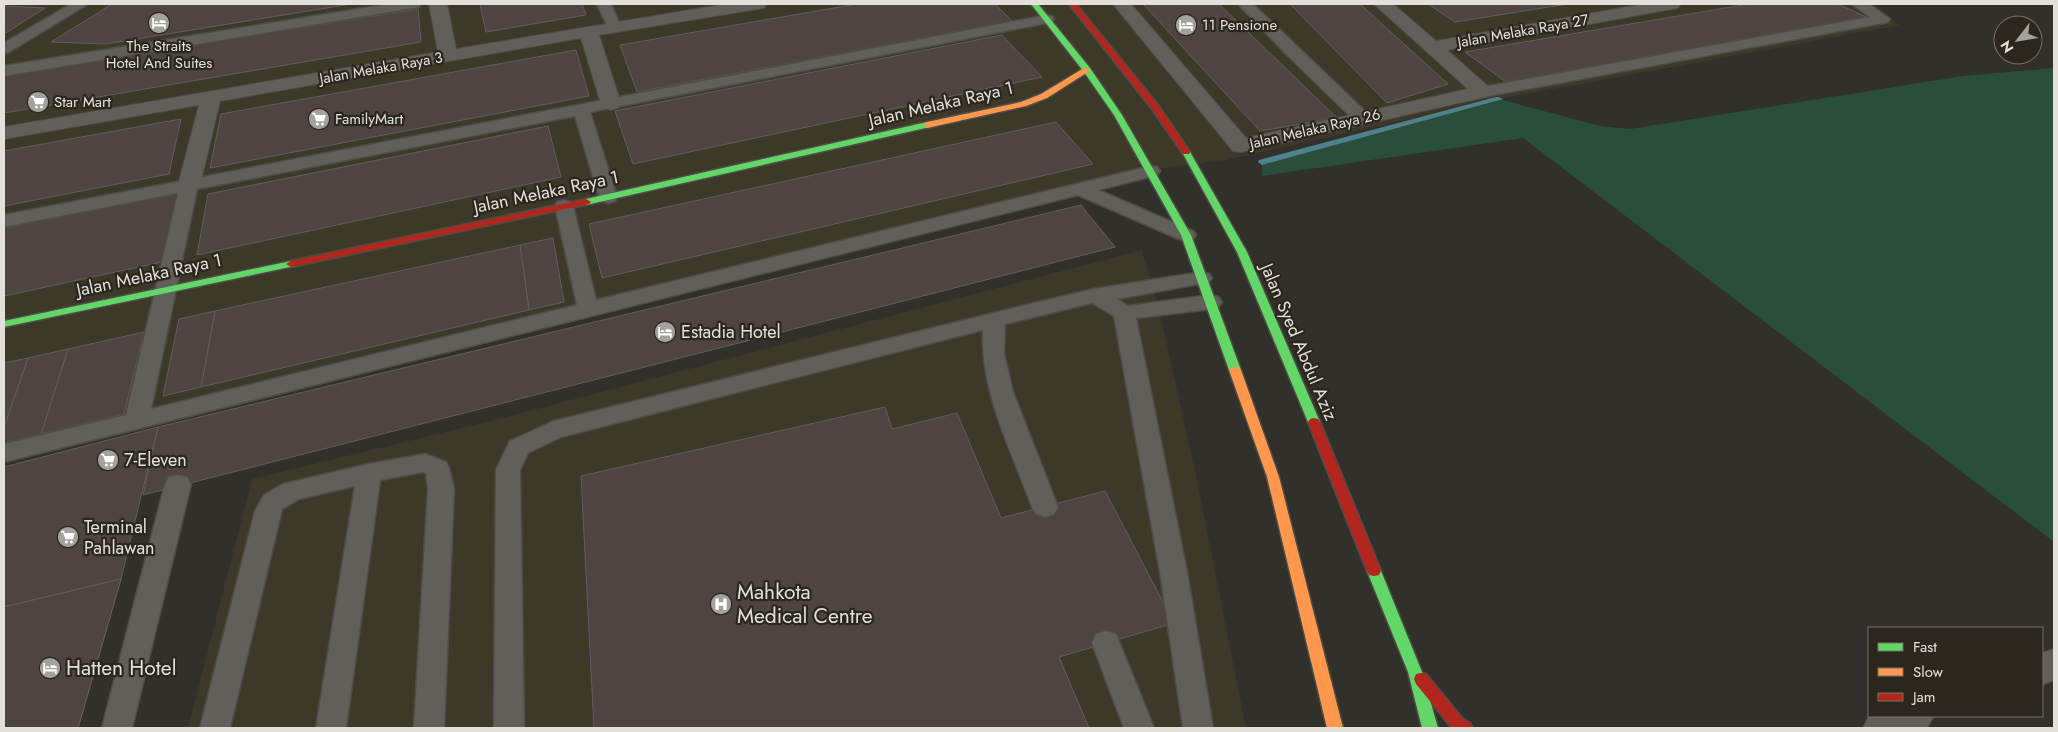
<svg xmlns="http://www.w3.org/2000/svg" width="2058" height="732" viewBox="0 0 2058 732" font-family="Jost,sans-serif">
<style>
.built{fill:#3d3929}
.green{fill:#2a4e3c}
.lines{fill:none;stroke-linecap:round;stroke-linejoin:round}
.stream{fill:#50808b;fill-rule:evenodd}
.building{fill:#4e4441;stroke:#625e5c}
.lane-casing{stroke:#4e4c46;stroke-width:3}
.street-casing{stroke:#4e4c46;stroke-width:2}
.fast-casing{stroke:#4e4c46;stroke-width:3}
.slow-casing{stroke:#4e4c46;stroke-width:3}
.jam-casing{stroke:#4e4c46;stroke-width:3}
.lane{fill:#615f5a;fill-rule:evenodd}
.street{fill:#615f5a;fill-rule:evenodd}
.fast{fill:#63d668;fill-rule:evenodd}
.slow{fill:#ff974d;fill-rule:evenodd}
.jam{fill:#b3261e;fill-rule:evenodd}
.labels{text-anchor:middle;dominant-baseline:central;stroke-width:4.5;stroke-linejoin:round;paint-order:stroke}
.far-poi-label{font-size:15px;fill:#e2e0d9;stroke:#2b271d;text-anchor:start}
.far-street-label{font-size:15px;fill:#e2e0d9;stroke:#2b271d}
.street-label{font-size:18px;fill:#e2e0d9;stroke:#2b271d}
.poi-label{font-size:18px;fill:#e2e0d9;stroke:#2b271d;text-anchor:start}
.near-poi-label{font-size:21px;fill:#e2e0d9;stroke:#2b271d;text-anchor:start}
</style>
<rect width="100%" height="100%" fill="#32302a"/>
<!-- built -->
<g class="built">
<polygon points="4,4 1869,4 1900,25 1499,99 1226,160 1131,172 4,447"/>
<polygon points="1142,250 1160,314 1194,466 1246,728 188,728 252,479 495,420"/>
</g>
<!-- green -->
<polygon class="green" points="2054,68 2054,542 1523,138 1262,176 1262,162 1499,99 1600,126 1630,129 1963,76"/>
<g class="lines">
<!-- stream -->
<polygon class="stream" points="1496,97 1499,97 1503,99 1265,164 1262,165 1258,162 1259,160"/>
</g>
<!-- building -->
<g class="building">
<polygon points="112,4 351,4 106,44 51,42"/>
<polygon points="480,4 582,4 586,15 486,32"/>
<polygon points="857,4 995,4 1012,21 637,92 620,45"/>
<polygon points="1143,4 1219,4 1337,118 1260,131"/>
<polygon points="1290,4 1360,4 1448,84 1387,103"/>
<polygon points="1428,4 1568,4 1455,22"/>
<polygon points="1749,4 1838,4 1866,17 1506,82 1465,52"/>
<polygon points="4,6 45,8 4,34"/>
<polygon points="418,9 421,42 4,113 4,75"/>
<polygon points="1002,35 1042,77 633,164 615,111"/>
<polygon points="576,50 589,96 210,168 221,114"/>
<polygon points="181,119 169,174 4,206 4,151"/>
<polygon points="1056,122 1093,164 602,278 589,224"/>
<polygon points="548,126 561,177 197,255 208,194"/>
<polygon points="177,194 162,262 4,296 4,228"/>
<polygon points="1081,205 1115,247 143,495 158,427"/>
<polygon points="553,238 564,302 529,310 520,245"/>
<polygon points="520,245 529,310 201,387 215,311"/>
<polygon points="215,311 201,387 163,396 179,319"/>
<polygon points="144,332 124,414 41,434 68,349"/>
<polygon points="68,349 41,434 4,443 4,427 28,358"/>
<polygon points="28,358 4,427 4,363"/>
<polygon points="885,407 892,429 957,413 1001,518 1105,491 1174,623 1059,657 1089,728 594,728 581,476"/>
<polygon points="158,427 121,579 4,607 4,467"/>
<polygon points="121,579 78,728 4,728 4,607"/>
<polygon points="121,579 78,728 4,728 4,607"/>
</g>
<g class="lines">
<!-- lane casing -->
<g class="lane-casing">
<g id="lane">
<polygon points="71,4 88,4 9,52 4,54 4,43"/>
<polygon points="389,4 421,4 419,7 414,8 4,76 4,66"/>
<polygon points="597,4 611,4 621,27 619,30 609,30"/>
<polygon points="1238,4 1253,4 1368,114 1370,118 1368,122 1356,122 1286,54"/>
<polygon points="1852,4 1869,4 1890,19 1888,22 1883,23 1483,97 1477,95 1475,92 1477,89 1483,87 1870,17"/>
<polygon points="1047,15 1052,16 1054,19 1052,22 590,112 617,197 615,201 608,203 601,201 599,197 575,116 197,189 151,409 577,305 555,206 557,202 564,200 571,202 573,206 596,300 1151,166 1157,167 1160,171 1157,175 1098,190 1193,231 1196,235 1193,239 1186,241 1179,239 1078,195 4,462 4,444 126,415 178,193 4,227 4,215"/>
<path d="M1202 272 1209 274 1212 278 1209 282 1117 299 1128 306 1211 295 1218 297 1222 302 1218 307 1211 309 1136 318 1187 572 1213 728H1183L1160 572 1114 316 1092 303 1005 324 1004 354 1013 392 1058 507 1054 514 1045 517 1036 514 1032 507C1011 450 980 391 983 330L561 437 528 453 520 470 524 728H494L496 470 510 441 554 421 1034 303 1094 289Z"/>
<polygon points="425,454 446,462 449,468 454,489 444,728 414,728 428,489 426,473 423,472 380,480 346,728 316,728 355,486 299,499 282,509 230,728 200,728 255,511 264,495 283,484 369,464"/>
<polygon points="178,475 187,477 191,484 132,728 102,728 165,484 169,477"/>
<polygon points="1106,631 1116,634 1154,728 1124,728 1092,643 1096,634"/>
</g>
</g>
<!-- street casing -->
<g class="street-casing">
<g id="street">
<polygon points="429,4 447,4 456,49 726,4 767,4 764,8 758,9 599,35 621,104 618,108 611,110 604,108 601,104 581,38 220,101 200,185 197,190 189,192 181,190 178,185 199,105 4,139 4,127 438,52"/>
<polygon points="1113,4 1131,4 1246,138 1468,89 1374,4 1393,4 1436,41 1644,4 1681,4 1678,8 1672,9 1447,50 1490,88 1493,92 1490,96 1241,152 1233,151"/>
<polygon points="2054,649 2054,680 2042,685 2042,653"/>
<polygon points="1869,716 1934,716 1927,728 1863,728"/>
</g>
</g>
<!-- fast casing -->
<g class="fast-casing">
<g id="fast">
<polygon points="1031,4 1038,4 1090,68 1122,115 1191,235 1241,370 1239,373 1235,374 1229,370 1181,235 1114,115 1084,72"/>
<polygon points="927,122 930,123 930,127 586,205 581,202 586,199"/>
<polygon points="1186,149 1190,152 1247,252 1320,422 1318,425 1310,425 1308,422 1237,252 1182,152"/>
<polygon points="291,261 295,262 296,264 295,266 4,327 4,321"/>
<polygon points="1374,566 1379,567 1381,571 1422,672 1438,728 1422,728 1408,672 1367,571 1369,567"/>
</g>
</g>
<!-- slow casing -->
<g class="slow-casing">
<g id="slow">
<polygon points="1084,68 1091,70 1047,98 1026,106 927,128 923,125 927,122 1021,102 1041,94"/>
<polygon points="1235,366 1241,370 1279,477 1343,728 1327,728 1267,477 1229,370"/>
</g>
</g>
<!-- jam casing -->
<g class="jam-casing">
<g id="jam">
<polygon points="1069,4 1076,4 1158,105 1190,152 1189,154 1183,154 1152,109"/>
<polygon points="586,199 591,202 589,204 291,267 286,264 291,261"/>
<polygon points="1314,418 1318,419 1320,422 1381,571 1379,575 1374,576 1369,575 1367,571 1308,422 1310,419"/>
<polygon points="1421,673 1426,674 1462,718 1470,723 1473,728 1452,728 1416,684 1414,679 1416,674"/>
</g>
</g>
<!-- lane -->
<use href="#lane" class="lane"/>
<!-- street -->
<use href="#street" class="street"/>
<!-- fast -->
<use href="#fast" class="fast"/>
<!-- slow -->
<use href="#slow" class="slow"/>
<!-- jam -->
<use href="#jam" class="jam"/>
</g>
<!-- icons -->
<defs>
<g id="hotel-disc" transform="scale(1.125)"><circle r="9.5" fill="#a4a29c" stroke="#2b271d"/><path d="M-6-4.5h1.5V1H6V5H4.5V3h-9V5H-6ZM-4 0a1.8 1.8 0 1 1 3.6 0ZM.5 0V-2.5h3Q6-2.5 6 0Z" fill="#fff"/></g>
<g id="supermarket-disc" transform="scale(1.125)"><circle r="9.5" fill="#a4a29c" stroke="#2b271d"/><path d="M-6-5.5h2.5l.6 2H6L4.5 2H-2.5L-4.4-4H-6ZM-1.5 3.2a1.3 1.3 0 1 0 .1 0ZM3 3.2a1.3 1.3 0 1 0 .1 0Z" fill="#fff"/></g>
<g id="hospital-disc" transform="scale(1.125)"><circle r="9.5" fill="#a4a29c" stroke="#2b271d"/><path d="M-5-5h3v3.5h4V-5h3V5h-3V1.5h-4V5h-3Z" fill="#fff"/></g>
</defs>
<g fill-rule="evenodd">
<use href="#hotel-disc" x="159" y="23"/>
<use href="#hotel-disc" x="1186" y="25"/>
<use href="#supermarket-disc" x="38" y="102"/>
<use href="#supermarket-disc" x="319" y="119"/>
<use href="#hotel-disc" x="665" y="332"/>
<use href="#supermarket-disc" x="108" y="460"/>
<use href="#supermarket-disc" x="68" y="537"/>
<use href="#hospital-disc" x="721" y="604"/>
<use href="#hotel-disc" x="50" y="668"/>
</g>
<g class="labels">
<!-- far-poi labels -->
<g class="far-poi-label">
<text x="1202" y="25">11 Pensione</text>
<text x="159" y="46" text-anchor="middle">The Straits<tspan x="159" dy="17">Hotel And Suites</tspan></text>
<text x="54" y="102">Star Mart</text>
<text x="335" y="119">FamilyMart</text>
</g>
<!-- far-street labels -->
<g class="far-street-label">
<text transform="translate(1523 31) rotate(-10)">Jalan Melaka Raya 27</text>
<text transform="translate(381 68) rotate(-10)">Jalan Melaka Raya 3</text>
<text transform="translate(1315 129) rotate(-13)">Jalan Melaka Raya 26</text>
</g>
<!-- street labels -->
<g class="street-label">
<text transform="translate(941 104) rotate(-13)">Jalan Melaka Raya 1</text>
<text transform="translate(546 192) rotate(-12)">Jalan Melaka Raya 1</text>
<text transform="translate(149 275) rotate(-12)">Jalan Melaka Raya 1</text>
<text transform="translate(1299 342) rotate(67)">Jalan Syed Abdul Aziz</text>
</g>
<!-- poi labels -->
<g class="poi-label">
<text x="681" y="332">Estadia Hotel</text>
<text x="124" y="460">7-Eleven</text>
<text x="84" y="527">Terminal<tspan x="84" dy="21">Pahlawan</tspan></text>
</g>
<!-- near-poi labels -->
<g class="near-poi-label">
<text x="737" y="592">Mahkota<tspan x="737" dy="24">Medical Centre</tspan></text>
<text x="66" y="668">Hatten Hotel</text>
</g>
</g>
<!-- border -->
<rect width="2058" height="732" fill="none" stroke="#e2e0d9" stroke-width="10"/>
<!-- legend -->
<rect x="1868" y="627" width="175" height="90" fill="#2b271d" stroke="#747168"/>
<rect x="1878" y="643" width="25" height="8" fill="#63d668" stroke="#747168"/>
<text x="1913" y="652" font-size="15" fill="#e2e0d9">Fast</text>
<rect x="1878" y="668" width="25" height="8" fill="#ff974d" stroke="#747168"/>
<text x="1913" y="677" font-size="15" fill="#e2e0d9">Slow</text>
<rect x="1878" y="693" width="25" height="8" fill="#b3261e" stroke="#747168"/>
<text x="1913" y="702" font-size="15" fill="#e2e0d9">Jam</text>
<!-- north arrow -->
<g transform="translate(2018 40) rotate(239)"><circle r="24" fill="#2b271d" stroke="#747168"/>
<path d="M0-4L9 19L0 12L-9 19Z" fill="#a4a29c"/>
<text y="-8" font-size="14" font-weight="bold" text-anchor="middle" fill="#e2e0d9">N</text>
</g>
</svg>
